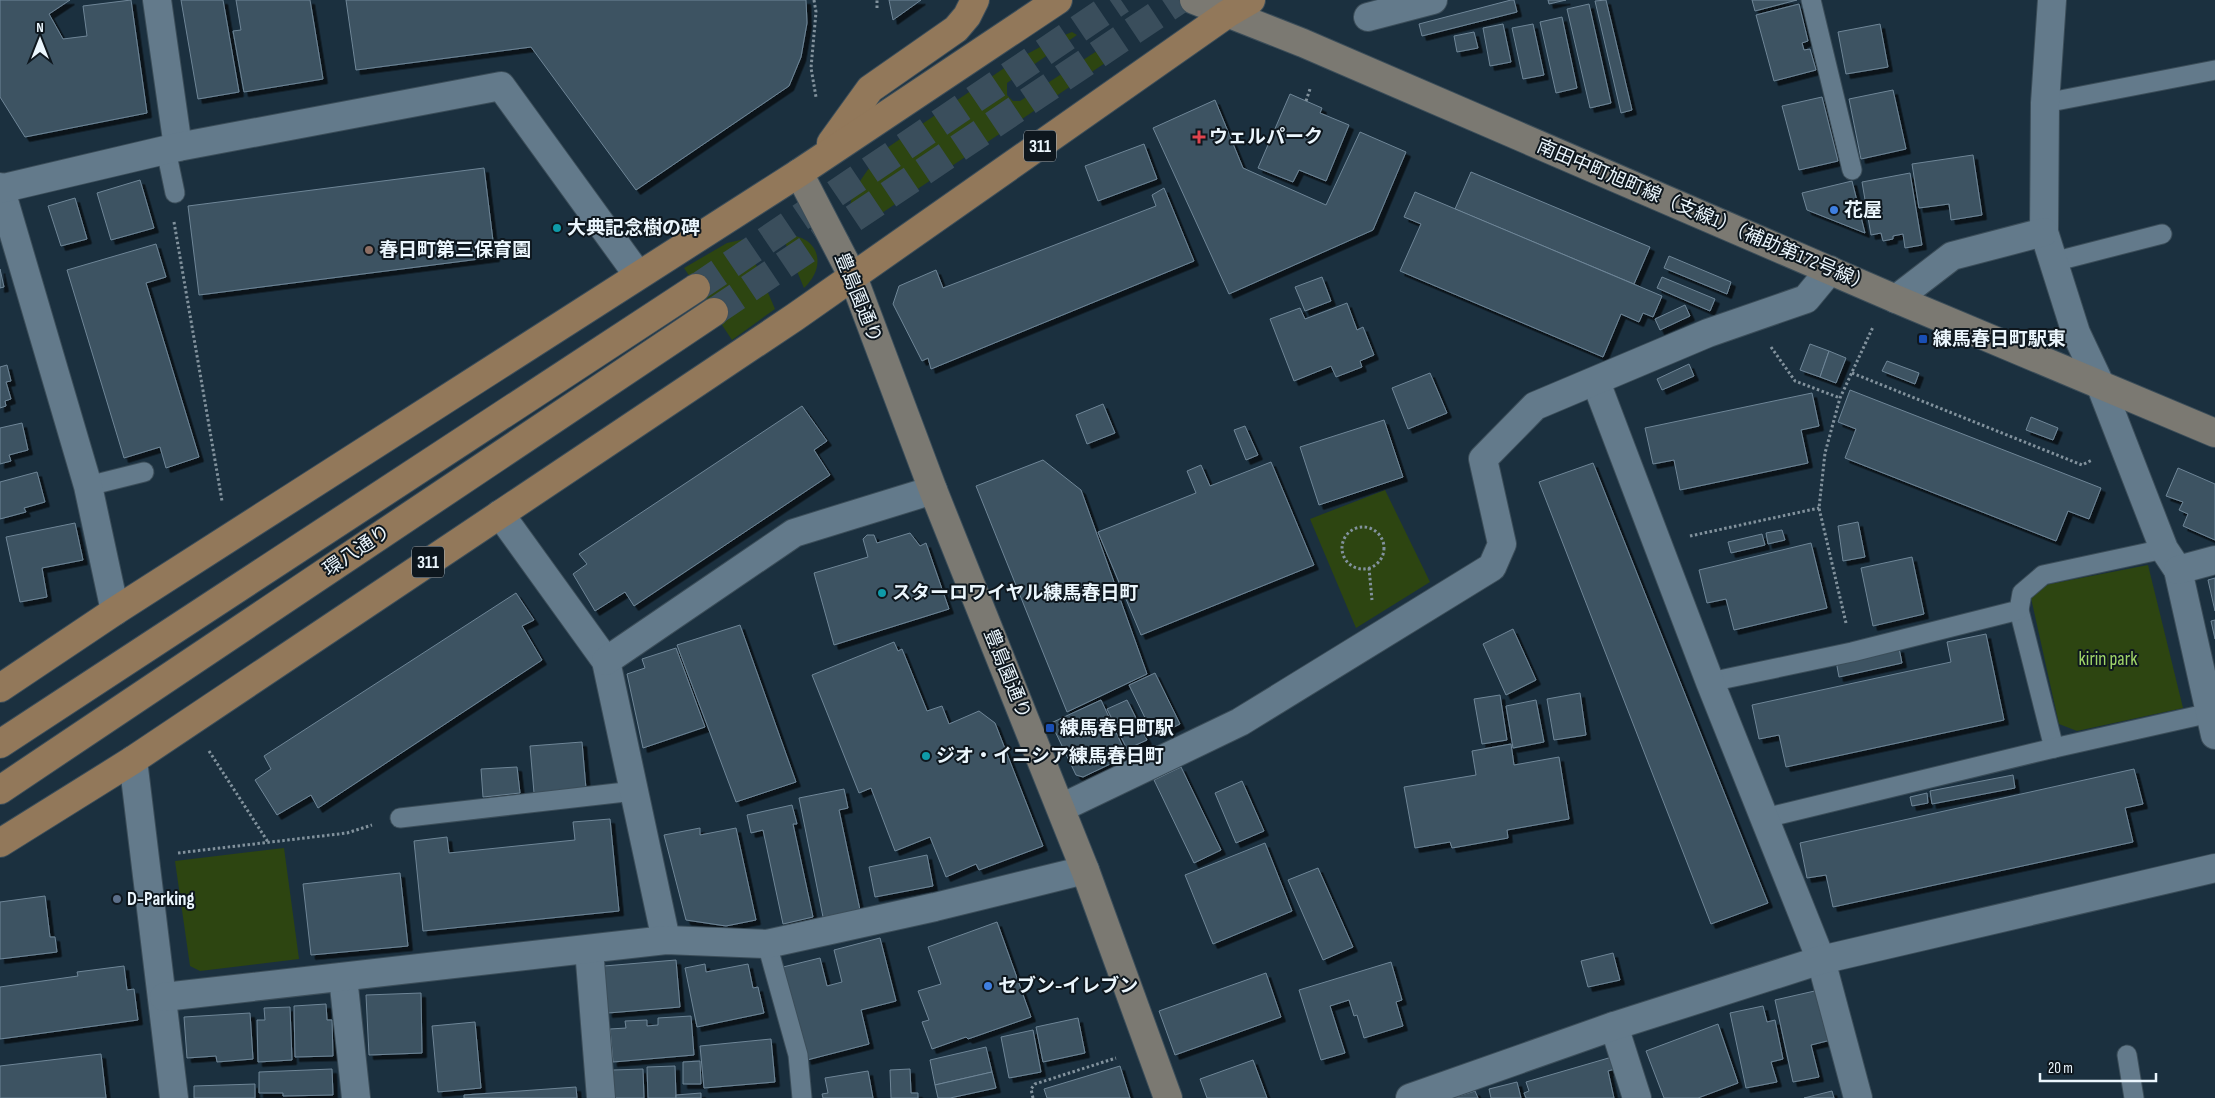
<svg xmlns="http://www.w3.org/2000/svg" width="2215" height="1098" viewBox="0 0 2215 1098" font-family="'Sofia Sans Condensed','Noto Sans JP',sans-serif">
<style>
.green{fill:#2d4511}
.building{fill:#3c5262;stroke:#6f8697;filter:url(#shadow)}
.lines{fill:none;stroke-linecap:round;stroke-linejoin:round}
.primary-tunnel{stroke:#3a4e5c;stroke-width:28;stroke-dasharray:28 14;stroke-linecap:butt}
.lane-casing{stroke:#3b4d59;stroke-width:21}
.street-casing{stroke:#3b4d59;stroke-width:30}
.secondary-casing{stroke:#3b4d59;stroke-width:30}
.primary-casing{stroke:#3b4d59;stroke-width:30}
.path{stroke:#82929d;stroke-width:3;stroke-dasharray:2.5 2.5;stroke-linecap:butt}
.lane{stroke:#637a8b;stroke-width:19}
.street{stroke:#637a8b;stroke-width:28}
.secondary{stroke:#7b7972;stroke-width:28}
.primary{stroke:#92785a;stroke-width:28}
.health-dot{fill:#e0444e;stroke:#0e171e;stroke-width:2}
.shop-dot{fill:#3f7fe0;stroke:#0e171e;stroke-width:2}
.culture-dot{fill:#0f9aa8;stroke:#0e171e;stroke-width:2}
.education-dot{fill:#8d6e63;stroke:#0e171e;stroke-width:2}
.transit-dot{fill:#1a4fb4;stroke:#0e171e;stroke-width:2}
.service-dot{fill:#5c6f8a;stroke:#0e171e;stroke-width:2}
.labels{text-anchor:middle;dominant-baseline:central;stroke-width:4;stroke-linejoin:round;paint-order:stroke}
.shield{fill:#0e171e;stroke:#a9b3ba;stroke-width:1}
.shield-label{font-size:18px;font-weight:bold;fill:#ebf6fd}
.poi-label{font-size:19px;font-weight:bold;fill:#ebf6fd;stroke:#0e171e;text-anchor:start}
.street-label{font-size:19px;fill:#ebf6fd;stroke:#0e171e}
.park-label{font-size:19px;fill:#a0d669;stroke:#0e171e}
</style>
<defs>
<filter id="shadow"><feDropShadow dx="4.5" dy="4.5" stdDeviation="0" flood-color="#0009"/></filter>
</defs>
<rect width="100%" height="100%" fill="#1b303f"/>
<!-- green -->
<g class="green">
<path d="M1072 32 1077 35 1007 83V95L1013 101H1020L1103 47 1109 48 1114 57 873 219C867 221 860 222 855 217 838 202 874 162 884 150L1016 60 1055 39Z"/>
<path d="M782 235C818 233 829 265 804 288Z"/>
<polygon points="745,239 775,309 732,340 684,268 727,243"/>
<polygon points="1385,490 1430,582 1356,628 1310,519"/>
<polygon points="2148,565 2183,708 2077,731 2059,724 2031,598 2045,585"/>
<polygon points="284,848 299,959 200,971 190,966 175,861"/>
</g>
<!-- building -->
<g class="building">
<polygon points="0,0 70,0 49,14 63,39 87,36 83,6 131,0 147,113 25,137 0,97"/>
<polygon points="181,0 223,0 239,92 198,99"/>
<polygon points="236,0 310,0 323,79 244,92 233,31 241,30"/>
<polygon points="346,0 806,0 807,23 801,57 789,86 636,190 531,47 356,70"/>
<polygon points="889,0 921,0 893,20"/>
<polygon points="1511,0 1514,0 1517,12 1422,36 1419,24"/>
<polygon points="1548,0 1566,0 1549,4"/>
<polygon points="1606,0 1632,110 1621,113 1595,1"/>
<polygon points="1752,0 1797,0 1755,11"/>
<polygon points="1589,4 1611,103 1590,108 1567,9"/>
<polygon points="1799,4 1808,41 1802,43 1804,50 1810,49 1816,70 1774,81 1756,15"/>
<polygon points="1562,17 1577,88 1556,93 1540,22"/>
<polygon points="1503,24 1511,62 1490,66 1483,28"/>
<polygon points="1533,24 1544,75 1523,79 1512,28"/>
<polygon points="1880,24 1888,67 1846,74 1838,32"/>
<polygon points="1474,32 1478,48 1457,52 1454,36"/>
<polygon points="1893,90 1906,149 1861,159 1849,99"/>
<polygon points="1290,94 1322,108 1320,113 1349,125 1326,181 1299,170 1293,182 1258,168"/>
<polygon points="1822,97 1838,161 1799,170 1782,106"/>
<polygon points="1215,100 1243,168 1326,205 1360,132 1406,152 1373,230 1229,294 1153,128"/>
<polygon points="1144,144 1157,179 1098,201 1085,166"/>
<polygon points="1973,155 1982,215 1951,220 1949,204 1919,208 1912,164"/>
<polygon points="484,168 495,257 199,295 188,206"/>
<polygon points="1471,172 1650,247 1634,284 1455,209"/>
<polygon points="1910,173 1922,245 1905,248 1903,234 1893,236 1893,239 1883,241 1881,233 1871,235 1862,182"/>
<polygon points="140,180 154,228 111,240 97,193"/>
<polygon points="1852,181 1865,233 1807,210 1802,193"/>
<polygon points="1164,188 1194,261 931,369 928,358 922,361 893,304 899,286 936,270 943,288 1156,206 1152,195"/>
<polygon points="1415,192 1662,296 1653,317 1643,313 1639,322 1621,314 1603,357 1400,271 1421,224 1404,217"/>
<polygon points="75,198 87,239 61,246 48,206"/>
<polygon points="156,244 166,277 146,283 199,457 166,468 160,447 124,458 67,270"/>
<polygon points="1669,256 1731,282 1727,294 1664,268"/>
<polygon points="0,269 4,287 0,288"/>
<polygon points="1322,277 1331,301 1305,311 1295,287"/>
<polygon points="1662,277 1715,299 1710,311 1657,288"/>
<polygon points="1347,303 1357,330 1363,327 1374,355 1360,361 1362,367 1336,377 1331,366 1294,381 1270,319 1300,308 1305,319"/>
<polygon points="1685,305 1690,316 1660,330 1655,319"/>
<polygon points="1810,344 1829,351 1820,377 1800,370"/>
<polygon points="1829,351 1846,358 1836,383 1820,377"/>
<polygon points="1887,361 1919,373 1915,384 1882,371"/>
<polygon points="1689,364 1694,376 1662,390 1657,379"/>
<polygon points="7,365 11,381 6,382 11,399 5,401 6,406 0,408 0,367"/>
<polygon points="1430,373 1447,413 1408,429 1392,388"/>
<polygon points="1850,390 2101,488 2089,519 2068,511 2056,541 1845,458 1856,429 1838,422"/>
<polygon points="1812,393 1819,426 1801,430 1808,463 1680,490 1674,460 1653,464 1645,428"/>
<polygon points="1103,404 1115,433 1087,444 1076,415"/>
<polygon points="802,406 827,441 814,450 830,475 634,606 625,592 595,611 573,574 587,564 579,554"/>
<polygon points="2031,417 2058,428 2053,440 2026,430"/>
<polygon points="1384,420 1403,477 1319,505 1300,447"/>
<polygon points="22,423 28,450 9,455 11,461 0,464 0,428"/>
<polygon points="1245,426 1258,455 1246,460 1234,430"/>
<polygon points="1043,460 1081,490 1147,674 1067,712 976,486"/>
<polygon points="1271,462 1314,565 1141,635 1098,532 1196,493 1187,471 1201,465 1210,486"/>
<polygon points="1593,463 1768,903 1711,924 1539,482"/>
<polygon points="2178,468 2215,484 2215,540 2183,526 2188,514 2179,510 2183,502 2166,496"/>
<polygon points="37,472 45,502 24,508 26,512 0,519 0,482"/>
<polygon points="1858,522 1865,557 1843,561 1838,526"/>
<polygon points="75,523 83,560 42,568 47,597 20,602 6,537"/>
<polygon points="1782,530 1785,540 1768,544 1766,533"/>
<polygon points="910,533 920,546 926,543 949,609 834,645 814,573 868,557 863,539 867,535 874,535 877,543"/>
<polygon points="1762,534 1765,545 1731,553 1728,542"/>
<polygon points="1811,543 1827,608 1734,630 1726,599 1707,603 1699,570"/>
<polygon points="1912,557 1924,614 1873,626 1861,568"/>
<polygon points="2215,578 2215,611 2208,580"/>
<polygon points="516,593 534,620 522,626 542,660 318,808 311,795 277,815 255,780 271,769 264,756"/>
<polygon points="2215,620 2215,639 2211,621"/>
<polygon points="740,625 796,782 736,802 677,645"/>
<polygon points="1513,629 1536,680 1506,695 1483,644"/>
<polygon points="1986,634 2004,720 1786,767 1779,735 1759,739 1752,705 1951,662 1947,642"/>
<polygon points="894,642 898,651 902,649 927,711 942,706 949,724 979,711 995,723 1043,846 979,870 976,864 946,877 930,837 895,851 871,788 859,793 812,675"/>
<polygon points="676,648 705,727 643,748 627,674 645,668 642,659"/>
<polygon points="1899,648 1902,663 1839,677 1836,661"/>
<polygon points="1155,673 1180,724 1160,734 1154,721 1148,724 1129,685"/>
<polygon points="1580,693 1586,735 1554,740 1547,699"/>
<polygon points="1500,695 1507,740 1482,744 1474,699"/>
<polygon points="1101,700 1127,756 1083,777 1076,775 1051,723"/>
<polygon points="1127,700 1147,740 1127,749 1107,709"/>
<polygon points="1536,700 1544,742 1513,748 1506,706"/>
<polygon points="582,742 586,789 534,793 530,746"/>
<polygon points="1511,744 1514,765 1559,757 1569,819 1507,830 1508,838 1452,848 1450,842 1415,848 1404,787 1476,775 1472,751"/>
<polygon points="517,767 520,793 483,797 481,769"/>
<polygon points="1181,767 1221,850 1194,863 1154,780"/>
<polygon points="2134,769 2143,804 2125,808 2133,842 1833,907 1826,875 1807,878 1800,843"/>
<polygon points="2013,775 2015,788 1932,804 1930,791"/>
<polygon points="1242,781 1264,831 1236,843 1215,793"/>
<polygon points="844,789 848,808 839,810 860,910 823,917 799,798"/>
<polygon points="1927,793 1928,803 1912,806 1910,797"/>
<polygon points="792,805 797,824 793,824 813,917 783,924 763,830 751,833 747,815"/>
<polygon points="610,819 619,911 423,931 414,841 447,837 449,853 575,840 573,822"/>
<polygon points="700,828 700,835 736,828 756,920 726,926 686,920 664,835"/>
<polygon points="1265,843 1292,911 1213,944 1185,875"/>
<polygon points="927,855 933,886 875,897 869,867"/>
<polygon points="1318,868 1353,947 1323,960 1288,880"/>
<polygon points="400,873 408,946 311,955 303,884"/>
<polygon points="45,896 50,937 55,937 57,952 0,959 0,902"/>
<polygon points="997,922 1031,1017 968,1039 966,1037 932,1049 922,1022 929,1020 918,991 941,984 928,947"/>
<polygon points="880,938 896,1001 861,1010 869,1044 807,1060 783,967 820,958 827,986 842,982 834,950"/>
<polygon points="1613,953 1620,980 1588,987 1581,961"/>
<polygon points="676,960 680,1007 608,1013 604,966"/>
<polygon points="1391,962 1402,1000 1396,1002 1403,1026 1364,1038 1357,1015 1354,1016 1349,1000 1330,1006 1345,1053 1321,1060 1299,990"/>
<polygon points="705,964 706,972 748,964 753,988 758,987 764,1013 697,1027 685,968"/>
<polygon points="124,966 127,990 134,989 138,1020 0,1039 0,987 78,976 77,972"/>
<polygon points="1266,973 1281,1017 1175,1055 1159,1011"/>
<polygon points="1819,990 1831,1040 1811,1045 1819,1077 1793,1082 1775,1000"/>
<polygon points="421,993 422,1053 369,1055 366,995"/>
<polygon points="326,1004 327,1020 332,1020 333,1056 295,1057 294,1006"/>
<polygon points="1763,1006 1767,1022 1775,1020 1783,1059 1771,1062 1777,1082 1746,1088 1730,1013"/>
<polygon points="290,1007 292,1060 258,1062 257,1020 265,1020 264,1008"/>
<polygon points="250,1013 253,1059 217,1062 216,1056 187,1058 184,1017"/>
<polygon points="691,1016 694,1055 613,1062 610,1029 626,1028 625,1021 647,1020 647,1026 658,1025 658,1018"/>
<polygon points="1078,1018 1085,1053 1043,1062 1036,1027"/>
<polygon points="475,1022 481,1088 438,1092 432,1026"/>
<polygon points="1718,1024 1738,1083 1698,1098 1664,1098 1646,1051"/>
<polygon points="1033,1030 1041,1072 1009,1078 1001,1037"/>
<polygon points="771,1039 775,1082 704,1088 700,1046"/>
<polygon points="986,1047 992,1072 935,1085 930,1060"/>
<polygon points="101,1054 106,1098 0,1098 0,1066"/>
<polygon points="1612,1057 1615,1069 1608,1071 1614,1098 1526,1098 1524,1093 1529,1091 1526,1082"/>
<polygon points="1253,1060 1267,1098 1207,1098 1200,1079"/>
<polygon points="700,1061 701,1084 683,1084 683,1062"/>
<polygon points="675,1066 676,1098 648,1098 647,1067"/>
<polygon points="1120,1066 1130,1098 1047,1098 1044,1089"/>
<polygon points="332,1069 333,1095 283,1096 283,1093 259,1093 259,1072"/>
<polygon points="643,1069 644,1098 614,1098 613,1070"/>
<polygon points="910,1069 911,1093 918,1093 918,1098 891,1098 890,1070"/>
<polygon points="868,1071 873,1098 823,1098 822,1094 828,1093 825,1078"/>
<polygon points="992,1072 996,1088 950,1098 938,1098 935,1085"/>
<polygon points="1517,1082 1521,1098 1491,1098 1489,1089"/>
<polygon points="255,1084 255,1098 194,1098 194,1086"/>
<polygon points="576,1087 577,1098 464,1098 464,1095"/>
<polygon points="1475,1091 1478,1098 1452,1098"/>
<polygon points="1832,1091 1834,1098 1804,1098"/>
<polygon points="701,1093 701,1098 676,1098 676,1095"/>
</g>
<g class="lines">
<!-- primary-tunnel -->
<g class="primary-tunnel">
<polyline points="696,288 1121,0"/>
<polyline points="714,312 1179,0"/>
</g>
<!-- lane casing -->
<g class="lane-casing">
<g id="lane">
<polyline points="1811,0 1852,170"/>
<polyline points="2045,103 2215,70"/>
<polyline points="166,150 175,193"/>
<polyline points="2053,262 2162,234"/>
<polyline points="88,486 144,472"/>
<polyline points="2019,610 2054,748"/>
<polyline points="1710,682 1852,652 2019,610 2022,593 2043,575 2164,549"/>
<polyline points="400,818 634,791"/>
<polyline points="1765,818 2054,748 2210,713"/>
<polyline points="767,944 798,1055 802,1098"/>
<polyline points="2127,1055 2134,1098"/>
</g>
</g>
<!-- street casing -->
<g class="street-casing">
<g id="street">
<polyline points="157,0 178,147"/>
<polyline points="2052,0 2045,103 2044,232 2076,333 2100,384 2164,549 2178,570 2215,735"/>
<polyline points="1368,17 1433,0"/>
<polyline points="0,187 88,486 115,611"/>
<polyline points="0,189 178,147 501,86 638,275"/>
<polyline points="1896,299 1952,256 2044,232"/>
<polyline points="1596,382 1710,682 1821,960 1858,1098"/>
<polyline points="500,514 606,661 666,940"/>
<polyline points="2178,570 2215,560"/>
<polyline points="606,661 794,533 933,490"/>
<polyline points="133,760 174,1098"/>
<polyline points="1061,808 1240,722 1492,567 1502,544 1483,459 1535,406 1708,333 1806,299 1830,270"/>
<polyline points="589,949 601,1098"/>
<polyline points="343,977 356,1098"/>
<polyline points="164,997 666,940 767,944 935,907 1085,870"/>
<polyline points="1614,1026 1637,1098"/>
<polyline points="1410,1098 1614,1026 1821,960 2215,868"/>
</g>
</g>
<!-- secondary casing -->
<g class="secondary-casing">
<g id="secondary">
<polyline points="1194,0 1303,43 1896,299 2215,433"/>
<polyline points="799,173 853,277 933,490 1085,870 1168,1098"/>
</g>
</g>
<!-- primary casing -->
<g class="primary-casing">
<g id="primary">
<polyline points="831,143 870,89 956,29 967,16 975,0"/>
<polyline points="0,688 115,611 799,173 1058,0"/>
<polyline points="0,744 696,288"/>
<polyline points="0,790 714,312"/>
<polyline points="0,843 133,760 795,317 1227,14 1251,0"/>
</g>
</g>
<!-- path -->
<g class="path">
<polyline points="814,0 816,12 811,68 816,97"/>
<polyline points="877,8 877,0"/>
<polyline points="1306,101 1310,89"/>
<polyline points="174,222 222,501"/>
<polyline points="1771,347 1795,381 1840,398"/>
<polyline points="1852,373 2082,465 2092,460"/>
<circle cx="1363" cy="548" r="21"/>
<polyline points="1690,536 1819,508"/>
<polyline points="1369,568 1372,600"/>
<polyline points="1846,623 1819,508 1825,453 1840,398 1873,327"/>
<polyline points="209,751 268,842"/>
<polyline points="178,853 347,833 372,825"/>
<polyline points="1033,1098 1031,1089 1035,1084 1116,1058"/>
</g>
<!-- lane -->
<use href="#lane" class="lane"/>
<!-- street -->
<use href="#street" class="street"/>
<!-- secondary -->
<use href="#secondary" class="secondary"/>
<!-- primary -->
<use href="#primary" class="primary"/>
</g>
<!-- markers -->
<path class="health-dot" d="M1196.5 129.5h5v5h5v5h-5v5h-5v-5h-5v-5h5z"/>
<g class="shop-dot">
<circle cx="1834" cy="210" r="5"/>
<circle cx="988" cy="986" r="5"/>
</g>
<g class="culture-dot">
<circle cx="557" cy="228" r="5"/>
<circle cx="882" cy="593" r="5"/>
<circle cx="926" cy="756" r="5"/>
</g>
<circle class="education-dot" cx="369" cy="250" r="5"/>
<g class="transit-dot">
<rect x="1918" y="334" width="10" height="10" rx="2.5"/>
<rect x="1045" y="723" width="10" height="10" rx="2.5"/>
</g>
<circle class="service-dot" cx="117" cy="899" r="5"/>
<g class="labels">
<!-- shield labels -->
<g class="shield">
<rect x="1024" y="130.5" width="32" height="31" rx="4"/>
<rect x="412" y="546.5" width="32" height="31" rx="4"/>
</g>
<g class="shield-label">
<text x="1040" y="146">311</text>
<text x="428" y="562">311</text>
</g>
<!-- poi labels -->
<g class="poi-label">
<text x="1209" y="137">ウェルパーク</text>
<text x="1844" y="210">花屋</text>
<text x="567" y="228">大典記念樹の碑</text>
<text x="379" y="250">春日町第三保育園</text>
<text x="1933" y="339">練馬春日町駅東</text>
<text x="892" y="593">スターロワイヤル練馬春日町</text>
<text x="1060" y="728">練馬春日町駅</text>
<text x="936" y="756">ジオ・イニシア練馬春日町</text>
<text x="127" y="899">D-Parking</text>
<text x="998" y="986">セブン-イレブン</text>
</g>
<!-- street labels -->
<g class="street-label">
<text transform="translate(1704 216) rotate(23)">南田中町旭町線（支線1）（補助第172号線）</text>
<text transform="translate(858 298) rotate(68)">豊島園通り</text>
<text transform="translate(357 551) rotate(-34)">環八通り</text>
<text transform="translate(1007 674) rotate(68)">豊島園通り</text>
</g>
<!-- park labels -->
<g class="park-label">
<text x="2108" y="659">kirin park</text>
</g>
</g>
<!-- north arrow -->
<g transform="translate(40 40)" stroke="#0e171e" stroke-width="4" paint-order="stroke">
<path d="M0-4L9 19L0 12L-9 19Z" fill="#ebf6fd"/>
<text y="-8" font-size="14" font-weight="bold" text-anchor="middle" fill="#ebf6fd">N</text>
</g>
<!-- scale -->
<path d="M2040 1073v8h116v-8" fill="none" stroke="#ebf6fd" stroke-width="2.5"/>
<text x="2048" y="1073" font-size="15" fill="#ebf6fd" stroke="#0e171e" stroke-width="4" paint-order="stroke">20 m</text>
</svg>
